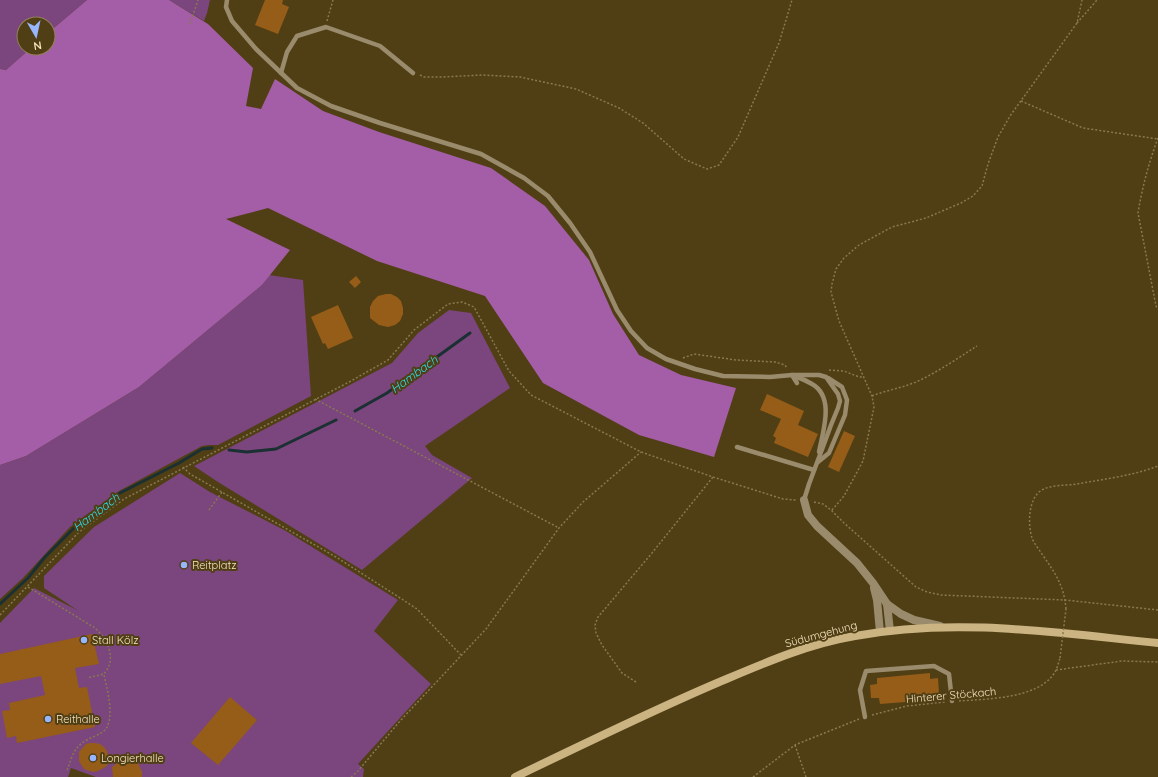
<svg xmlns="http://www.w3.org/2000/svg" width="1158" height="777" viewBox="0 0 1158 777" font-family="Quicksand,sans-serif">
<style>
.green{fill:#7b457d}
.forest{fill:#a45da7}
.lines{fill:none;stroke-linecap:round;stroke-linejoin:round}
.stream{stroke:#1b3032;stroke-width:3}
.building{fill:#965d18}
.path{stroke:#8a7850;stroke-width:1.5;stroke-dasharray:2 2;stroke-linecap:butt}
.service{stroke:#9a8b6c;stroke-width:4.5}
.minor{stroke:#9a8b6c;stroke-width:8}
.secondary{stroke:#cbb482;stroke-width:8}
.path-bridge{stroke:#8a7850;stroke-width:1.5;stroke-dasharray:2 2;stroke-linecap:butt}
.poi-dot{fill:#97b6fd;stroke:#503f15;stroke-width:1.5}
.labels{text-anchor:middle;dominant-baseline:central;stroke-width:4;stroke-linejoin:round;paint-order:stroke}
.poi-label{font-size:11px;fill:#f7e5c0;stroke:#503f15;text-anchor:start}
.street-label{font-size:11px;fill:#f7e5c0;stroke:#503f15}
.water-label{font-size:12px;font-style:italic;fill:#2edbed;stroke:#503f15}
</style>
<rect width="100%" height="100%" fill="#503f15"/>
<!-- green -->
<g class="green">
<polygon points="0,0 87,0 48,33 48,24 24,24 24,48 31,48 6,70 0,69"/>
<polygon points="169,0 210,0 207,13 204,21"/>
<polygon points="269,275 303,280 311,396 218,445 209,445 202,446 119,491 70,527 23,578 0,599 0,465 26,456 139,387 262,285"/>
<polygon points="449,310 471,313 510,388 425,446 432,455 472,478 362,570 218,482 194,466 392,363 418,333"/>
<polygon points="180,473 210,492 286,531 398,600 374,631 431,684 358,764 364,769 363,777 96,777 71,768 68,777 0,777 0,623 34,588 77,610 44,588 44,576 94,527"/>
</g>
<!-- forest -->
<polygon class="forest" points="87,0 169,0 208,24 253,68 246,106 261,109 275,79 323,111 379,132 491,168 545,206 589,260 613,314 639,355 681,375 736,388 714,457 639,435 543,383 485,296 377,261 268,208 226,219 290,250 262,285 139,387 26,456 0,465 0,69 6,70 31,48 48,48 48,33"/>
<g class="lines">
<!-- stream -->
<g class="stream">
<polyline points="355,411 387,393 470,333"/>
<polyline points="229,450 247,452 276,449 336,420"/>
<polyline points="0,604 28,578 45,557 74,528 120,493 179,463 202,449 212,448"/>
</g>
</g>
<!-- building -->
<g class="building">
<polygon points="265,0 283,0 282,4 289,7 278,34 255,25"/>
<polygon points="356,276 361,282 355,288 349,282"/>
<polygon points="386,294 391,294 397,297 401,301 403,308 403,314 400,321 395,325 388,327 379,325 370,318 370,307 373,301 378,296"/>
<polygon points="338,305 353,338 328,349 325,343 323,344 311,317"/>
<polygon points="767,394 804,411 798,425 818,434 808,457 774,443 776,438 773,436 781,419 760,410"/>
<polygon points="844,431 855,436 839,472 828,467"/>
<polygon points="92,634 99,664 75,668 79,688 87,687 95,727 17,743 16,736 7,738 2,711 10,710 9,703 45,695 41,676 0,684 0,654"/>
<polygon points="930,673 930,679 938,678 939,694 930,695 931,700 880,704 879,698 871,698 870,685 877,684 877,678"/>
<polygon points="230,697 257,720 218,765 191,743"/>
<polygon points="90,743 95,743 100,744 104,747 107,751 108,756 107,766 98,771 93,772 84,769 79,761 79,752 86,744"/>
<polygon points="124,759 129,759 138,763 142,772 142,777 113,777 112,767 120,761"/>
</g>
<g class="lines">
<!-- path -->
<g class="path">
<polyline points="327,21 333,0"/>
<polyline points="1077,23 1097,0"/>
<polyline points="190,24 198,0"/>
<polyline points="420,75 424,77 442,77 482,75 520,77 576,89 619,108 643,123 684,159 707,169 719,165 738,137 779,43 792,0"/>
<polyline points="1021,101 1083,128 1158,139"/>
<path d="M1158 138C1149 162 1142 188 1138 213L1156 306 1158 309"/>
<polyline points="683,358 694,354 736,360 775,362 785,365 787,368"/>
<polyline points="829,370 844,371 859,377 864,377"/>
<path d="M872 396C887 390 902 388 916 382 938 372 958 358 977 346"/>
<polyline points="315,399 559,528"/>
<polyline points="183,467 190,474 336,557 394,594 417,609 461,655"/>
<polyline points="814,502 823,504 831,510 844,523 916,587 927,592 941,595 1065,600 1158,610"/>
<polyline points="209,510 222,492"/>
<polyline points="832,510 844,496 863,461 874,407 872,396 839,321 831,292 832,284 836,269 844,258 859,245 892,227 926,218 961,203 973,196 982,186 988,164 998,137 1010,116 1077,23 1082,0"/>
<path d="M28 587 95 628C105 637 114 652 109 666 108 669 105 672 104 674L87 678"/>
<path d="M1066 609C1064 585 1055 573 1042 554 1039 549 1034 544 1032 538 1028 525 1028 502 1039 492 1049 484 1065 486 1077 484 1104 479 1132 476 1158 466"/>
<polyline points="0,615 79,532 124,499 351,381 388,360 414,330 448,304 462,302 474,307 509,371 531,395 641,452 713,477 783,499 796,500"/>
<polyline points="1056,670 1122,661 1158,662"/>
<polyline points="636,682 622,673 602,645 596,633 595,625 598,617 652,553 713,477"/>
<path d="M959 701C986 699 1035 699 1053 675 1057 670 1058 664 1060 658"/>
<polyline points="872,715 907,706 945,702"/>
<polyline points="795,745 806,777"/>
<path d="M67 770C70 763 72 754 77 748 85 737 103 736 107 727 114 714 107 688 104 675"/>
<polyline points="351,777 358,771 400,721 486,629 559,528 583,502 641,452"/>
<polyline points="753,777 795,745 859,719"/>
</g>
<!-- service -->
<g class="service">
<polyline points="227,0 226,7 232,21 256,49 297,88 331,106 380,123 481,154 524,178 548,196 570,223 590,252 617,310 631,331 647,348 666,359 695,369 723,376 770,377 792,375 819,375 826,377 838,394 840,401 838,408 831,425 824,444 809,484 804,500"/>
<polyline points="281,73 287,52 297,36 326,27 380,46 413,73"/>
<polyline points="792,375 797,383"/>
<path d="M794 376C800 378 807 381 812 384 835 397 823 431 819 452"/>
<polyline points="737,447 814,470"/>
<polyline points="818,462 829,453 845,415 847,400 842,387 828,378"/>
<polyline points="865,717 860,690 866,671 934,666 949,674 952,701"/>
</g>
<!-- minor -->
<g class="minor">
<polyline points="804,500 808,515 817,526 857,563 873,583 887,604 890,631"/>
<polyline points="874,588 877,600 880,632"/>
<polyline points="887,604 901,614 914,620 940,626"/>
</g>
<!-- secondary -->
<path class="secondary" d="M515 777C582 745 649 712 717 683 762 664 807 644 855 636 956 617 1057 633 1158 643"/>
<!-- path-bridge -->
<polyline class="path-bridge" points="1060,658 1066,609"/>
</g>
<!-- markers -->
<g class="poi-dot">
<circle cx="184" cy="565" r="4"/>
<circle cx="84" cy="640" r="4"/>
<circle cx="48" cy="719" r="4"/>
<circle cx="93" cy="758" r="4"/>
</g>
<g class="labels">
<!-- poi labels -->
<g class="poi-label">
<text x="192" y="565">Reitplatz</text>
<text x="92" y="640">Stall Kölz</text>
<text x="56" y="719">Reithalle</text>
<text x="101" y="758">Longierhalle</text>
</g>
<!-- street labels -->
<g class="street-label">
<text transform="translate(821 634) rotate(-15)">Südumgehung</text>
<text transform="translate(951 695) rotate(-5)">Hinterer Stöckach</text>
</g>
<!-- water labels -->
<g class="water-label">
<text transform="translate(414 374) rotate(-36)">Hambach</text>
<text transform="translate(96 512) rotate(-37)">Hambach</text>
</g>
</g>
<!-- north arrow -->
<g transform="translate(36 36) rotate(171)"><circle r="19" fill="#503f15" stroke="#938159"/>
<path d="M0-3L7 15L0 10L-7 15Z" fill="#97b6fd"/>
<text y="-6" font-size="11" font-weight="bold" text-anchor="middle" fill="#f7e5c0">N</text>
</g>
</svg>
